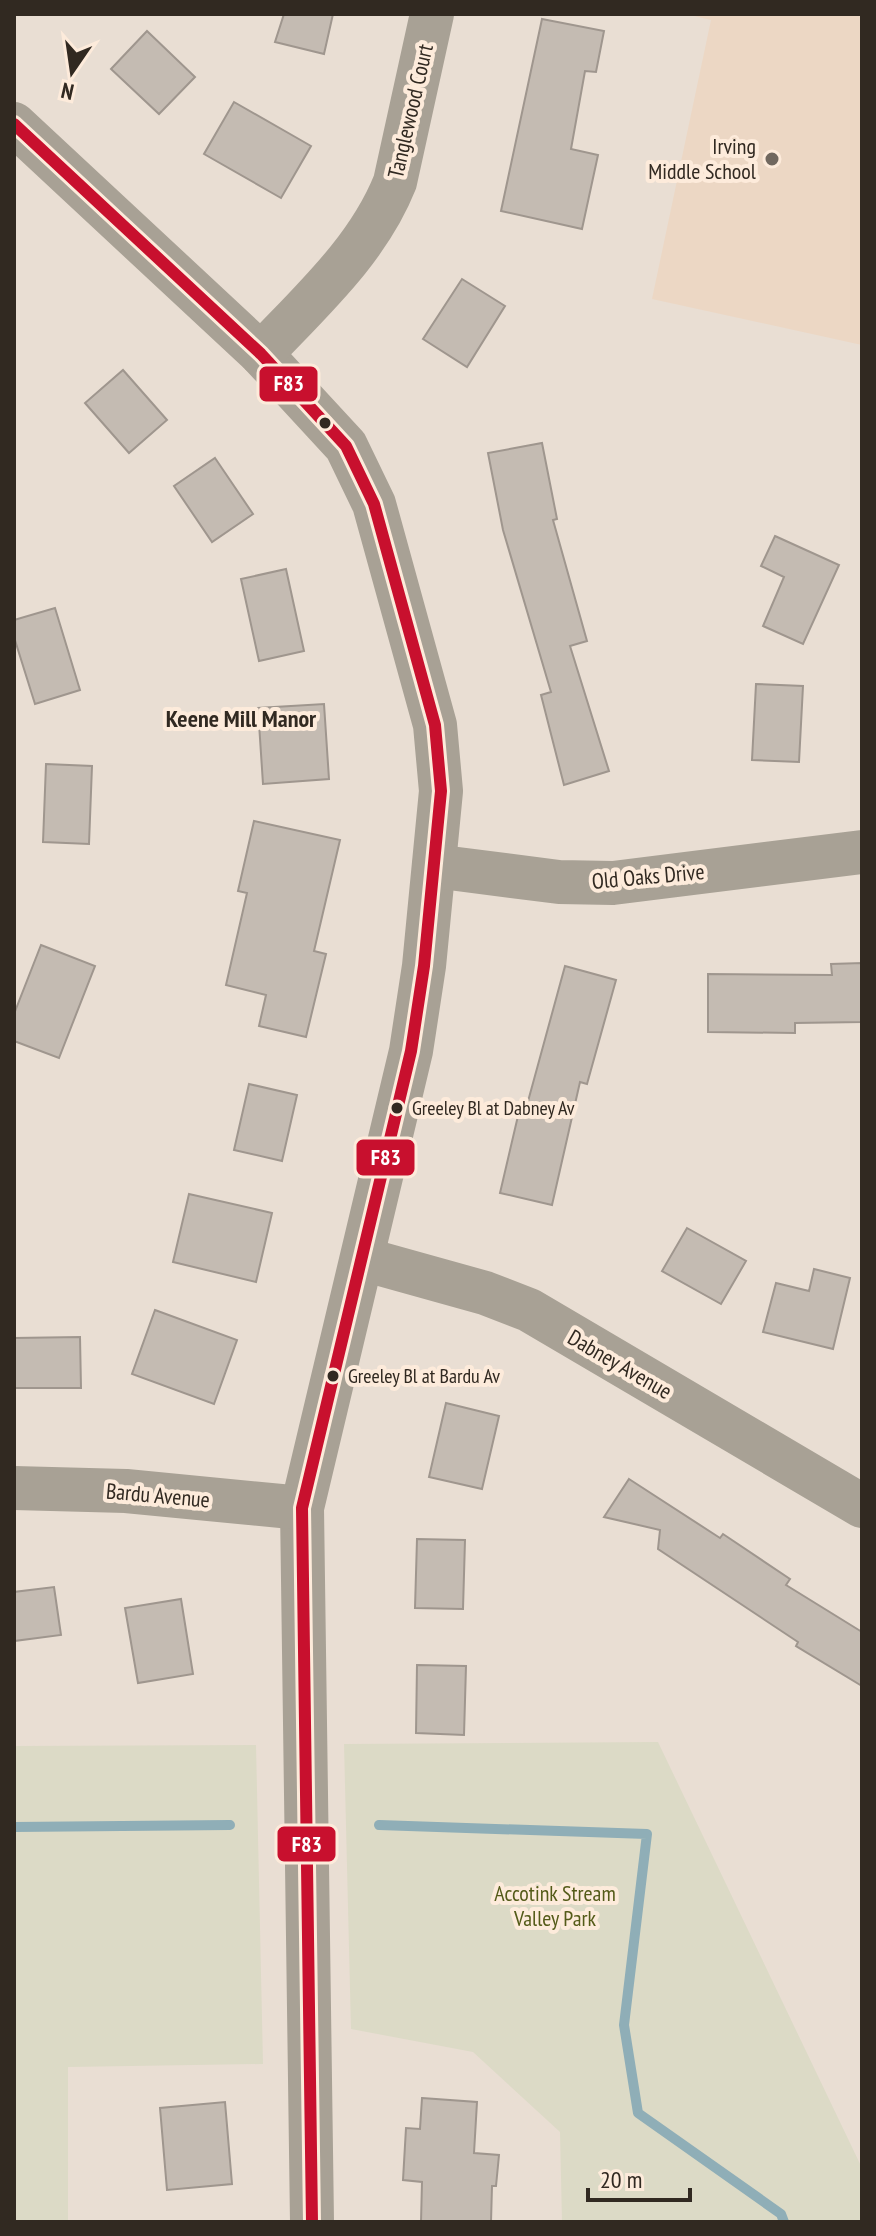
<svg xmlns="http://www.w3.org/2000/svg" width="876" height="2236" viewBox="0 0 876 2236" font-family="'PT Sans Narrow',sans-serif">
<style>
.built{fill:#ecd7c4}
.green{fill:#dcdac6}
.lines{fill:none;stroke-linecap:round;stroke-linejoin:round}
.stream{stroke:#8faeb7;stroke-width:10}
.building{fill:#c4bbb2;stroke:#9f968e;stroke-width:2}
.minor{stroke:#a8a195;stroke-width:44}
.bus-1-casing{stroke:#fdebdb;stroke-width:18}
.bus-1{stroke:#c8102e;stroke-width:12}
.poi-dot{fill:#71685f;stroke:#fdebdb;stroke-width:3}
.bus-dot{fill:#312921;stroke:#fdebdb;stroke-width:3}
.labels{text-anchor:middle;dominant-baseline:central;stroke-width:8;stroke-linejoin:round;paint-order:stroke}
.bus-label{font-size:20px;fill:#312921;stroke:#fdebdb;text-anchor:start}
.street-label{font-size:22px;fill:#312921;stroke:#fdebdb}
.poi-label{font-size:22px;fill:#312921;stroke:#fdebdb;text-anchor:end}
.park-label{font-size:22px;fill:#545b19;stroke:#fdebdb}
.neighbourhood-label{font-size:24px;font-weight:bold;fill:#312921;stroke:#fdebdb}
.line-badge{stroke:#fdebdb;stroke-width:3}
.badge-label{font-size:22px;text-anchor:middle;font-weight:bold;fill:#fff}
</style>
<rect width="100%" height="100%" fill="#e9ded3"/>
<!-- built -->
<polygon class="built" points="686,14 862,14 862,345 652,299 711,20"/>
<!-- green -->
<g class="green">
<polygon points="658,1742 862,2168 862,2222 562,2222 560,2132 473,2052 351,2029 344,1744"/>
<polygon points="256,1745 263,2064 68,2067 68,2222 14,2222 14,1746"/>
</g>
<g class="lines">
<!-- stream -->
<g class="stream">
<polyline points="379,1825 647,1834 624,2025 638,2113 781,2214 784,2222"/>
<polyline points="14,1827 230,1825"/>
</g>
</g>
<!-- building -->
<g class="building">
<polygon points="284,14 333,14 324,54 275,42"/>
<polygon points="542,19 604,31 596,72 585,71 571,149 598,155 582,229 501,211"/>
<polygon points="147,31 195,77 159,114 111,69"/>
<polygon points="234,102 311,146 281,198 204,154"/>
<polygon points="462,279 505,306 467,367 423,339"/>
<polygon points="123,370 167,420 129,453 85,403"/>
<polygon points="542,443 557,519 553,520 587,641 570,646 609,771 564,785 541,695 551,692 503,530 488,453"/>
<polygon points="215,458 253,514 212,542 174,486"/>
<polygon points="775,536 839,565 803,644 763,626 784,577 761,566"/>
<polygon points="286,569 304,651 259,661 241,579"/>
<polygon points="55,608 80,690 35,704 14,637 14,620"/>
<polygon points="756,684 803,686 799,762 752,760"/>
<polygon points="324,704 329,779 263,784 258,708"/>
<polygon points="46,764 92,766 89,844 43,842"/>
<polygon points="254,821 340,840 314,951 326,954 306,1037 259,1026 266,995 226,985 247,893 238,891"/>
<polygon points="41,945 95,966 59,1058 14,1041 14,1014"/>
<polygon points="862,963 862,1022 795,1023 795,1033 708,1032 708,974 832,975 831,964"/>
<polygon points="565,966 616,980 587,1084 580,1082 552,1205 500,1193 521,1103 527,1105"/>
<polygon points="249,1084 297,1095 282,1161 234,1150"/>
<polygon points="189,1194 272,1213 256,1282 173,1262"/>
<polygon points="687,1228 746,1261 721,1304 662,1271"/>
<polygon points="814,1269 850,1278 833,1349 763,1332 776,1283 809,1291"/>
<polygon points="155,1310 237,1340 214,1404 132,1374"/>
<polygon points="80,1337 81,1388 14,1388 14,1338"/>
<polygon points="446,1403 499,1416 482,1489 429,1477"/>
<polygon points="629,1479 720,1538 723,1534 790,1579 786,1585 862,1632 862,1686 796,1646 798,1642 658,1549 660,1530 604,1517"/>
<polygon points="417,1539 465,1540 463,1609 415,1608"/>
<polygon points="54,1587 61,1635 14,1641 14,1592"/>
<polygon points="181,1599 193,1674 138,1683 125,1608"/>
<polygon points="417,1665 466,1666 464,1735 416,1733"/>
<polygon points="422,2098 477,2102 474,2153 499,2155 496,2186 492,2186 491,2222 421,2222 422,2182 403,2180 406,2128 420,2129"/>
<polygon points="225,2102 232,2184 167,2190 160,2108"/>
</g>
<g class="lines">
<!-- minor -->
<g class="minor">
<polyline points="14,124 261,354 346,446 374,504 435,725 441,791 424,966 411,1051 302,1508 312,2222"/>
<path d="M261 354C311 301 368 250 395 182L432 14"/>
<polyline points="434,866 559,882 613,883 862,852"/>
<polyline points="363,1259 485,1293 529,1310 862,1506"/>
<polyline points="14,1488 126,1491 302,1508"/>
</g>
<!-- bus-1 casing -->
<g class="bus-1-casing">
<polyline id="bus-1" points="14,124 261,354 346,446 374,504 435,725 441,791 424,966 411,1051 302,1508 312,2222"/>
</g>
<!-- bus-1 -->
<use href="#bus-1" class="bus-1"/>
</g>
<!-- markers -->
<circle class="poi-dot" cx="772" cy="159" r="8"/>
<g class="bus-dot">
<circle cx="325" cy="423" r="7"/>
<circle cx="397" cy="1108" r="7"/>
<circle cx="333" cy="1376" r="7"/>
</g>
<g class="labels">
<!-- bus labels -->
<g class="bus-label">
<text x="412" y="1108">Greeley Bl at Dabney Av</text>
<text x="348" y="1376">Greeley Bl at Bardu Av</text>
</g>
<!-- street labels -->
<g class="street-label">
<text transform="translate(410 111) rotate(-77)">Tanglewood Court</text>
<text transform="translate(648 876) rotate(-5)">Old Oaks Drive</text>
<text transform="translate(620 1364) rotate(30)">Dabney Avenue</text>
<text transform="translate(158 1495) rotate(5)">Bardu Avenue</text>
</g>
<!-- poi labels -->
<g class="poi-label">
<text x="756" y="146">Irving<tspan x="756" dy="25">Middle School</tspan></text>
</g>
<!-- park labels -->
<g class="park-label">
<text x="555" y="1893">Accotink Stream<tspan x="555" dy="25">Valley Park</tspan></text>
</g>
<!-- neighbourhood labels -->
<g class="neighbourhood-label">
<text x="241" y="718">Keene Mill Manor</text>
</g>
</g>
<g class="line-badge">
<rect x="258" y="365" width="61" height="38" rx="8" fill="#c8102e"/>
<rect x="355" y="1138" width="61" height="39" rx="8" fill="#c8102e"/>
<rect x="276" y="1825" width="61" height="38" rx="8" fill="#c8102e"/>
</g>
<g class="badge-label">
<text x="289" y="391">F83</text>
<text x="386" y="1165">F83</text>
<text x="307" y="1852">F83</text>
</g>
<!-- border -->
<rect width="876" height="2236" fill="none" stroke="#312921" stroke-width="32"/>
<!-- north arrow -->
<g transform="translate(72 72) rotate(193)" stroke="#fdebdb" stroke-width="6" paint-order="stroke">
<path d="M0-6L14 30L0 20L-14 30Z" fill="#312921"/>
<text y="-12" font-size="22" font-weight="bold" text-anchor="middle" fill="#312921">N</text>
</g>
<!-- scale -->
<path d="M588 2188v12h102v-12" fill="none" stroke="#312921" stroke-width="4"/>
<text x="600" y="2188" font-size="24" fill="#312921" stroke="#fdebdb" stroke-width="6" paint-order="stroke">20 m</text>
</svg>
